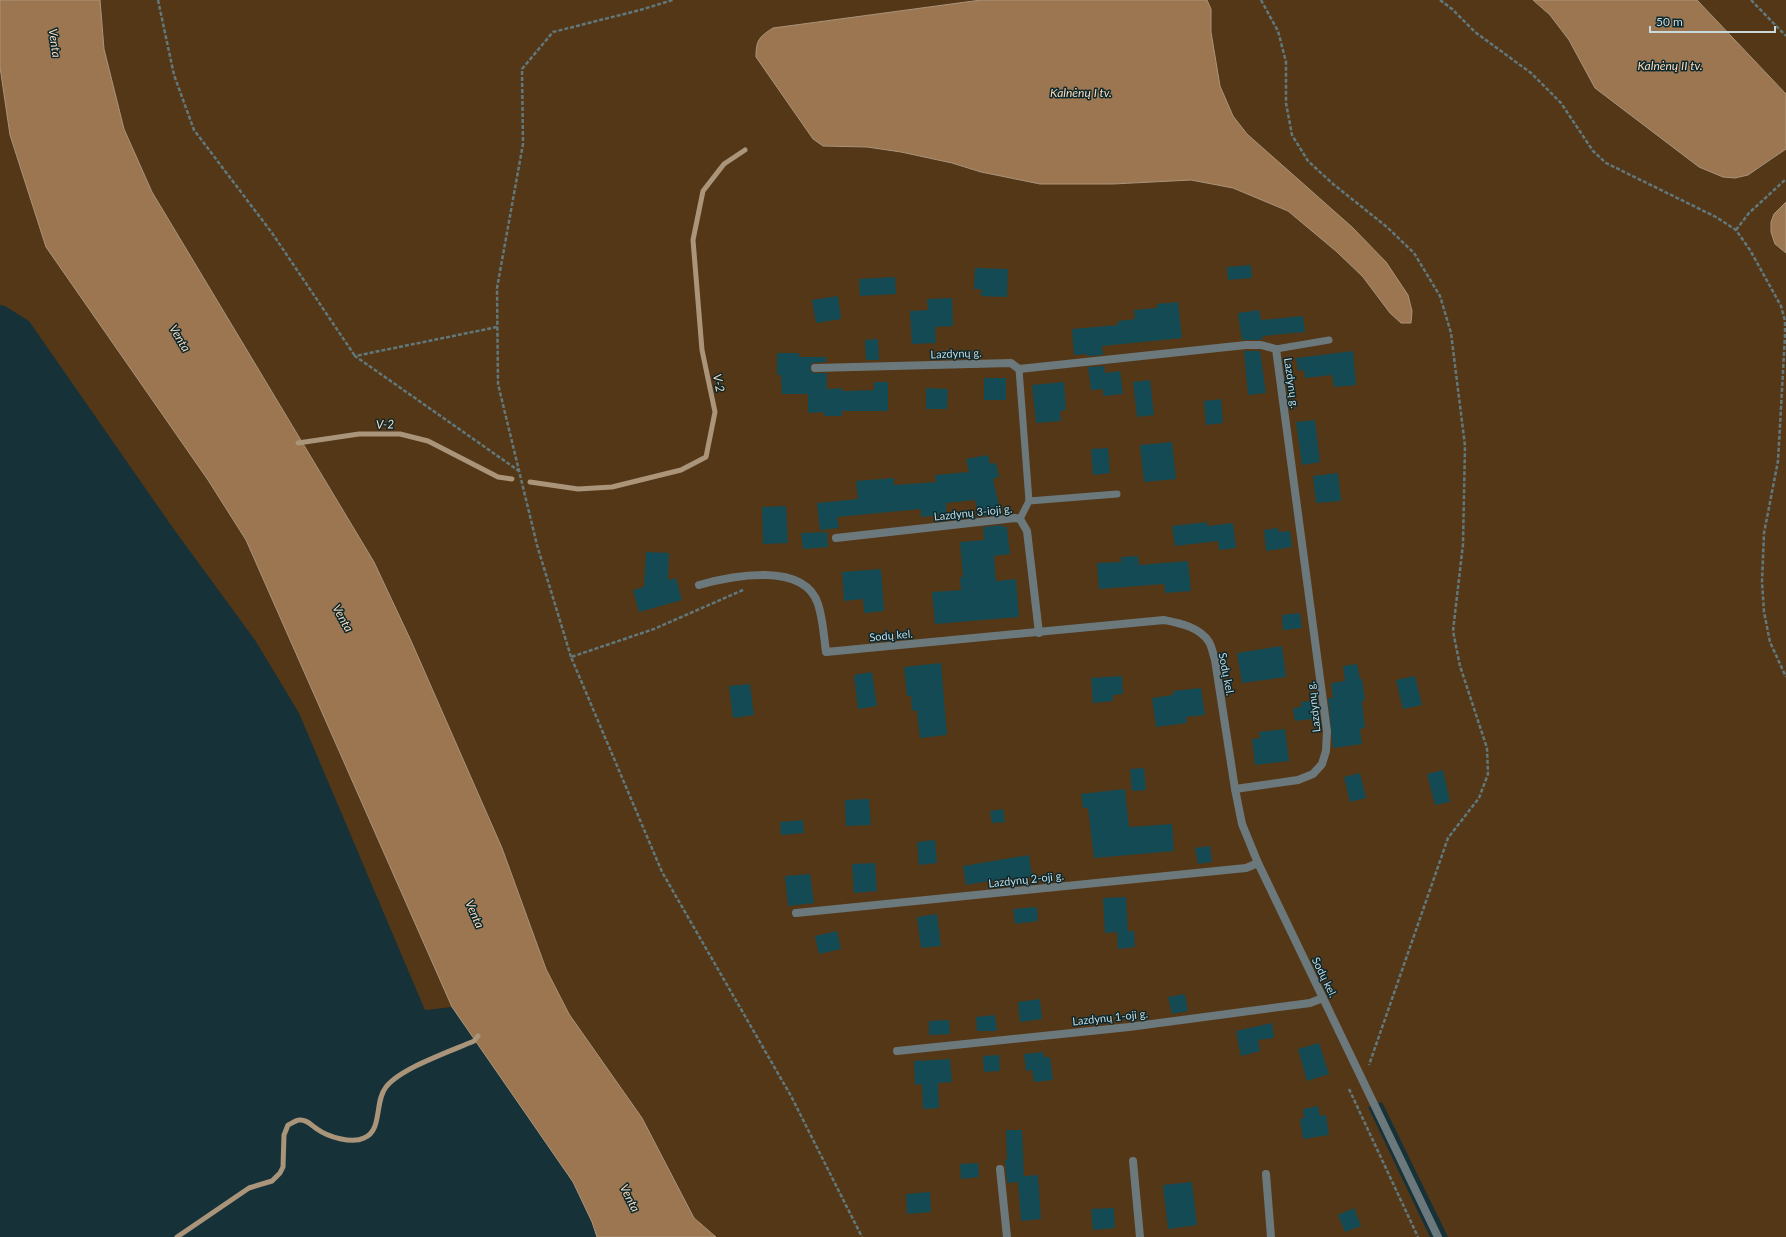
<svg xmlns="http://www.w3.org/2000/svg" width="1786" height="1237" viewBox="0 0 1786 1237" font-family="Lato,sans-serif">
<style>
.green{fill:#543717}
.water{fill:#9c7650;stroke:#aa947a}
.lines{fill:none;stroke-linecap:round;stroke-linejoin:round}
.stream{stroke:#aa947a;stroke-width:5}
.building{fill:#144a53}
.path{stroke:#61787c;stroke-width:2.5;stroke-dasharray:4 2;stroke-linecap:butt}
.lane{stroke:#6c797c;stroke-width:7}
.street{stroke:#6c797c;stroke-width:8}
.labels{text-anchor:middle;dominant-baseline:central;stroke-width:3;stroke-linejoin:round;paint-order:stroke}
.street-label{font-size:11px;fill:#c9d9dc;stroke:#0b282e}
.water-label{font-size:12px;font-style:italic;fill:#ffdbb9;stroke:#0b282e}
</style>
<rect width="100%" height="100%" fill="#163238"/>
<!-- green -->
<g class="green">
<path d="M100 0H981L773 28 756 57 813 139 823 146 867 147 901 152 952 163 981 172 1040 184H1113L1191 180 1233 188 1288 211 1337 252 1363 277 1390 313 1411 323 1412 311 1408 295 1247 134 1233 116 1220 86 1211 32V9L1207 0H1533L1550 15 1569 40 1595 88 1723 177C1751 179 1764 164 1786 149V202L1774 214 1775 244 1786 253V1237H1448L1382 1102 1368 1107 1430 1237H716L694 1218 642 1118 569 1014 546 969 502 848 412 643 374 562 152 192 124 129 104 49Z"/>
<polygon points="1697,0 1786,0 1786,94"/>
<polygon points="0,67 10,135 208,480 246,540 452,1007 425,1010 299,713 255,640 173,528 29,321 5,306 0,305"/>
</g>
<!-- water -->
<g class="water">
<polygon points="0,0 100,0 104,49 124,129 152,192 374,562 412,643 502,848 546,969 569,1014 642,1118 694,1218 716,1237 597,1237 592,1222 573,1182 452,1007 246,540 208,480 46,247 10,135 0,67"/>
<path d="M981 0H1207L1211 9V32L1220 86 1233 116 1247 134 1352 227 1386 262 1408 295 1412 311 1411 323H1401L1390 313 1363 277 1337 252 1288 211 1233 188 1191 180 1113 184H1040L981 172 952 163 901 152 867 147 823 146 813 139 756 57C756 40 759 37 773 28Z"/>
<polygon points="1533,0 1697,0 1786,94 1786,149 1748,175 1735,178 1723,177 1699,167 1595,88 1569,40 1550,15"/>
<polygon points="1786,202 1786,253 1775,244 1771,232 1771,222 1774,214"/>
</g>
<g class="lines">
<!-- stream -->
<g class="stream">
<polyline points="298,443 359,434 400,434 428,441 498,477 512,479"/>
<polyline points="530,482 578,489 612,487 681,470 706,457 715,412 702,350 693,240 703,191 724,164 745,150"/>
<path d="M177 1237 249 1188 272 1181 280 1173 283 1167 284 1135 288 1125C291 1124 296 1120 299 1120 307 1119 312 1126 317 1129 328 1137 352 1144 364 1138 383 1130 374 1102 386 1087 401 1068 451 1051 474 1041L478 1036"/>
</g>
</g>
<!-- building -->
<g class="building">
<polygon points="1251,265 1252,278 1228,280 1227,267"/>
<polygon points="975,268 1008,269 1007,297 981,296 981,289 974,289"/>
<polygon points="895,277 896,294 860,296 859,279"/>
<polygon points="838,296 841,319 816,323 812,300"/>
<polygon points="952,298 953,326 935,327 936,343 912,344 910,311 928,310 927,299"/>
<polygon points="1178,302 1182,338 1102,346 1103,355 1087,356 1087,354 1074,355 1072,329 1118,325 1118,321 1135,319 1134,310 1157,308 1157,304"/>
<polygon points="1259,310 1261,320 1303,316 1305,332 1263,336 1263,338 1259,340 1242,340 1238,313"/>
<polygon points="878,339 879,360 866,360 865,340"/>
<polygon points="1244,351 1260,351 1266,393 1248,395"/>
<polygon points="1353,351 1356,385 1334,387 1332,375 1305,378 1304,370 1298,371 1296,358"/>
<polygon points="777,353 799,353 799,357 826,357 826,362 812,363 810,369 813,373 827,373 827,389 842,388 842,391 874,390 874,382 888,382 888,411 842,411 842,416 824,416 824,412 808,413 808,394 782,394 781,375 777,375"/>
<polygon points="1104,366 1105,373 1120,371 1123,394 1103,396 1103,389 1091,390 1088,367"/>
<rect x="984" y="378" width="22" height="22"/>
<polygon points="1150,380 1154,415 1137,417 1133,382"/>
<polygon points="1064,382 1066,410 1060,411 1061,421 1036,423 1032,385"/>
<polygon points="926,388 948,389 947,409 926,409"/>
<polygon points="1221,399 1223,423 1206,425 1204,401"/>
<polygon points="1315,420 1320,462 1302,465 1296,422"/>
<polygon points="1172,442 1176,479 1144,482 1140,445"/>
<polygon points="1108,448 1110,473 1093,475 1091,449"/>
<polygon points="988,455 990,464 996,463 999,477 993,479 1001,514 982,516 981,508 977,509 975,500 946,503 947,515 921,517 921,509 837,517 839,528 820,530 817,503 858,499 856,481 894,478 894,485 936,482 935,475 969,472 966,459"/>
<polygon points="1338,473 1341,501 1316,503 1313,476"/>
<polygon points="786,506 788,543 763,544 762,507"/>
<polygon points="1207,522 1207,526 1233,523 1236,548 1219,550 1218,541 1175,546 1172,526"/>
<polygon points="1003,525 1004,527 1007,527 1010,554 994,556 996,581 1016,579 1019,617 935,624 932,592 961,590 960,577 963,577 960,542 984,540 983,527"/>
<polygon points="1278,528 1279,532 1290,531 1292,547 1266,551 1264,530"/>
<polygon points="827,532 828,547 803,549 801,533"/>
<polygon points="646,552 669,553 668,580 676,578 682,600 639,612 633,590 644,587"/>
<polygon points="1138,556 1139,565 1188,561 1191,591 1165,593 1164,584 1099,589 1097,563 1121,562 1121,557"/>
<polygon points="881,569 884,611 864,613 863,599 844,601 842,572"/>
<polygon points="1300,613 1302,628 1283,630 1282,615"/>
<polygon points="1282,646 1286,677 1242,683 1237,653"/>
<polygon points="941,663 947,735 920,738 917,710 912,711 911,696 907,696 904,667"/>
<polygon points="1357,664 1360,679 1362,679 1365,700 1362,701 1365,728 1360,729 1362,744 1333,748 1328,698 1333,698 1331,683 1345,681 1343,666"/>
<polygon points="872,672 877,706 858,709 854,675"/>
<polygon points="1122,676 1123,694 1113,695 1113,701 1093,703 1091,678"/>
<polygon points="1415,676 1422,705 1403,709 1396,680"/>
<polygon points="750,684 754,715 733,718 729,686"/>
<polygon points="1201,688 1205,715 1186,717 1187,723 1156,727 1152,698 1173,695 1173,691"/>
<polygon points="1317,700 1320,718 1295,721 1293,708 1301,707 1301,702"/>
<polygon points="1285,729 1289,761 1255,765 1252,739 1260,738 1259,732"/>
<polygon points="1144,768 1146,790 1132,791 1130,769"/>
<polygon points="1443,770 1450,802 1435,805 1427,774"/>
<polygon points="1360,773 1366,798 1350,802 1344,777"/>
<polygon points="1125,789 1129,827 1172,824 1174,851 1094,858 1088,808 1083,808 1081,794"/>
<polygon points="869,799 871,825 846,826 845,800"/>
<polygon points="1003,809 1005,822 992,823 990,811"/>
<polygon points="803,820 804,833 781,835 780,822"/>
<polygon points="935,840 937,863 919,865 917,842"/>
<polygon points="1210,846 1212,862 1198,864 1195,848"/>
<polygon points="1029,855 1032,876 1013,879 1012,877 966,885 963,866"/>
<polygon points="875,863 877,891 854,893 852,864"/>
<polygon points="810,874 814,903 788,906 785,876"/>
<polygon points="1126,897 1128,931 1125,931 1134,931 1135,947 1118,949 1117,932 1105,933 1103,898"/>
<polygon points="1037,907 1038,921 1015,924 1013,909"/>
<polygon points="937,914 941,946 921,948 917,917"/>
<polygon points="837,931 841,949 819,954 815,936"/>
<polygon points="1185,994 1188,1011 1172,1014 1168,997"/>
<polygon points="1040,999 1042,1019 1020,1022 1018,1002"/>
<polygon points="995,1015 997,1031 977,1031 976,1017"/>
<polygon points="949,1020 950,1034 929,1035 929,1021"/>
<polygon points="1272,1023 1274,1038 1258,1040 1260,1051 1241,1056 1236,1031"/>
<polygon points="1319,1043 1329,1074 1307,1081 1298,1049"/>
<polygon points="1043,1052 1044,1057 1050,1057 1053,1080 1034,1082 1032,1070 1026,1071 1024,1054"/>
<polygon points="999,1055 1000,1071 984,1072 983,1056"/>
<polygon points="950,1059 952,1082 938,1083 939,1108 923,1109 922,1084 915,1085 914,1061"/>
<polygon points="1318,1106 1320,1116 1326,1115 1329,1135 1303,1139 1300,1119 1304,1118 1303,1109"/>
<polygon points="1006,1130 1022,1130 1024,1176 1038,1175 1041,1219 1021,1221 1018,1182 1007,1183 1005,1160 1007,1160"/>
<polygon points="978,1163 979,1177 961,1179 960,1164"/>
<polygon points="1192,1182 1197,1225 1168,1229 1163,1185"/>
<polygon points="930,1192 931,1212 907,1214 906,1194"/>
<polygon points="1114,1208 1115,1228 1093,1230 1091,1209"/>
<polygon points="1354,1208 1361,1226 1345,1232 1338,1215"/>
</g>
<g class="lines">
<!-- path -->
<g class="path">
<polyline points="158,0 174,75 194,130 272,233 355,356"/>
<polyline points="1261,0 1278,31 1286,62 1286,103 1292,135 1308,161 1333,184 1387,227 1414,253 1440,296 1451,333 1465,446 1463,544 1453,631 1460,666 1487,748 1488,774 1479,798 1448,838 1369,1065"/>
<polyline points="1440,0 1452,9 1475,32 1531,73 1561,103 1593,151 1606,163 1716,217 1736,230 1750,250 1781,306 1785,321 1785,336 1778,461 1764,533 1762,582 1764,612 1770,642 1786,677"/>
<polyline points="1751,0 1786,36"/>
<polyline points="1736,230 1749,213 1786,179"/>
<polyline points="497,327 355,356 519,471"/>
<polyline points="743,590 654,629 571,657 662,872 791,1096 862,1237"/>
<polyline points="571,657 537,545 498,384 497,288 523,144 522,69 553,32 640,10 673,0"/>
<polyline points="1349,1089 1418,1237"/>
</g>
<!-- lane -->
<g class="lane">
<polyline points="1276,349 1329,340"/>
<polyline points="1019,369 1029,501 1020,519"/>
<polyline points="1029,501 1117,494"/>
</g>
<!-- street -->
<g class="street">
<polyline points="815,368 1011,363 1019,369 1246,345 1261,345 1276,349 1327,731 1326,751 1322,764 1313,774 1298,780 1235,789"/>
<polyline points="836,538 1015,518 1020,519 1027,531 1039,633"/>
<path d="M699 585C731 576 804 561 818 604 823 619 824 637 826 652L1164 620C1179 623 1200 627 1209 642 1212 647 1213 654 1215 660L1235 789 1242 824 1258 863 1438 1237"/>
<polyline points="796,913 1246,868 1258,863"/>
<polyline points="897,1051 1129,1027 1310,1003 1323,998"/>
<polyline points="1133,1161 1140,1237"/>
<polyline points="1000,1169 1007,1237"/>
<polyline points="1266,1174 1271,1237"/>
</g>
</g>
<g class="labels">
<!-- street labels -->
<g class="street-label">
<text transform="translate(956 353) rotate(-2)">Lazdynų g.</text>
<text transform="translate(1292 383) rotate(82)">Lazdynų g.</text>
<text transform="translate(973 512) rotate(-6)">Lazdynų 3-ioji g.</text>
<text transform="translate(891 635) rotate(-5)">Sodų kel.</text>
<text transform="translate(1227 674) rotate(79)">Sodų kel.</text>
<text transform="translate(1313 707) rotate(-97)">Lazdynų g.</text>
<text transform="translate(1026 879) rotate(-6)">Lazdynų 2-oji g.</text>
<text transform="translate(1325 977) rotate(64)">Sodų kel.</text>
<text transform="translate(1110 1017) rotate(-6)">Lazdynų 1-oji g.</text>
</g>
<!-- water labels -->
<g class="water-label">
<text transform="translate(55 43) rotate(82)">Venta</text>
<text x="1670" y="65">Kalnėnų II tv.</text>
<text x="1081" y="92">Kalnėnų I tv.</text>
<text transform="translate(180 338) rotate(59)">Venta</text>
<text transform="translate(719 383) rotate(78)">V-2</text>
<text transform="translate(385 424) rotate(-1)">V-2</text>
<text transform="translate(343 618) rotate(61)">Venta</text>
<text transform="translate(475 914) rotate(66)">Venta</text>
<text transform="translate(630 1198) rotate(63)">Venta</text>
</g>
</g>
<!-- scale -->
<path d="M1650 26v6h125v-6" fill="none" stroke="#c9d9dc" stroke-width="2"/>
<text x="1656" y="26" font-size="12" fill="#c9d9dc" stroke="#0b282e" stroke-width="3" paint-order="stroke">50 m</text>
</svg>
